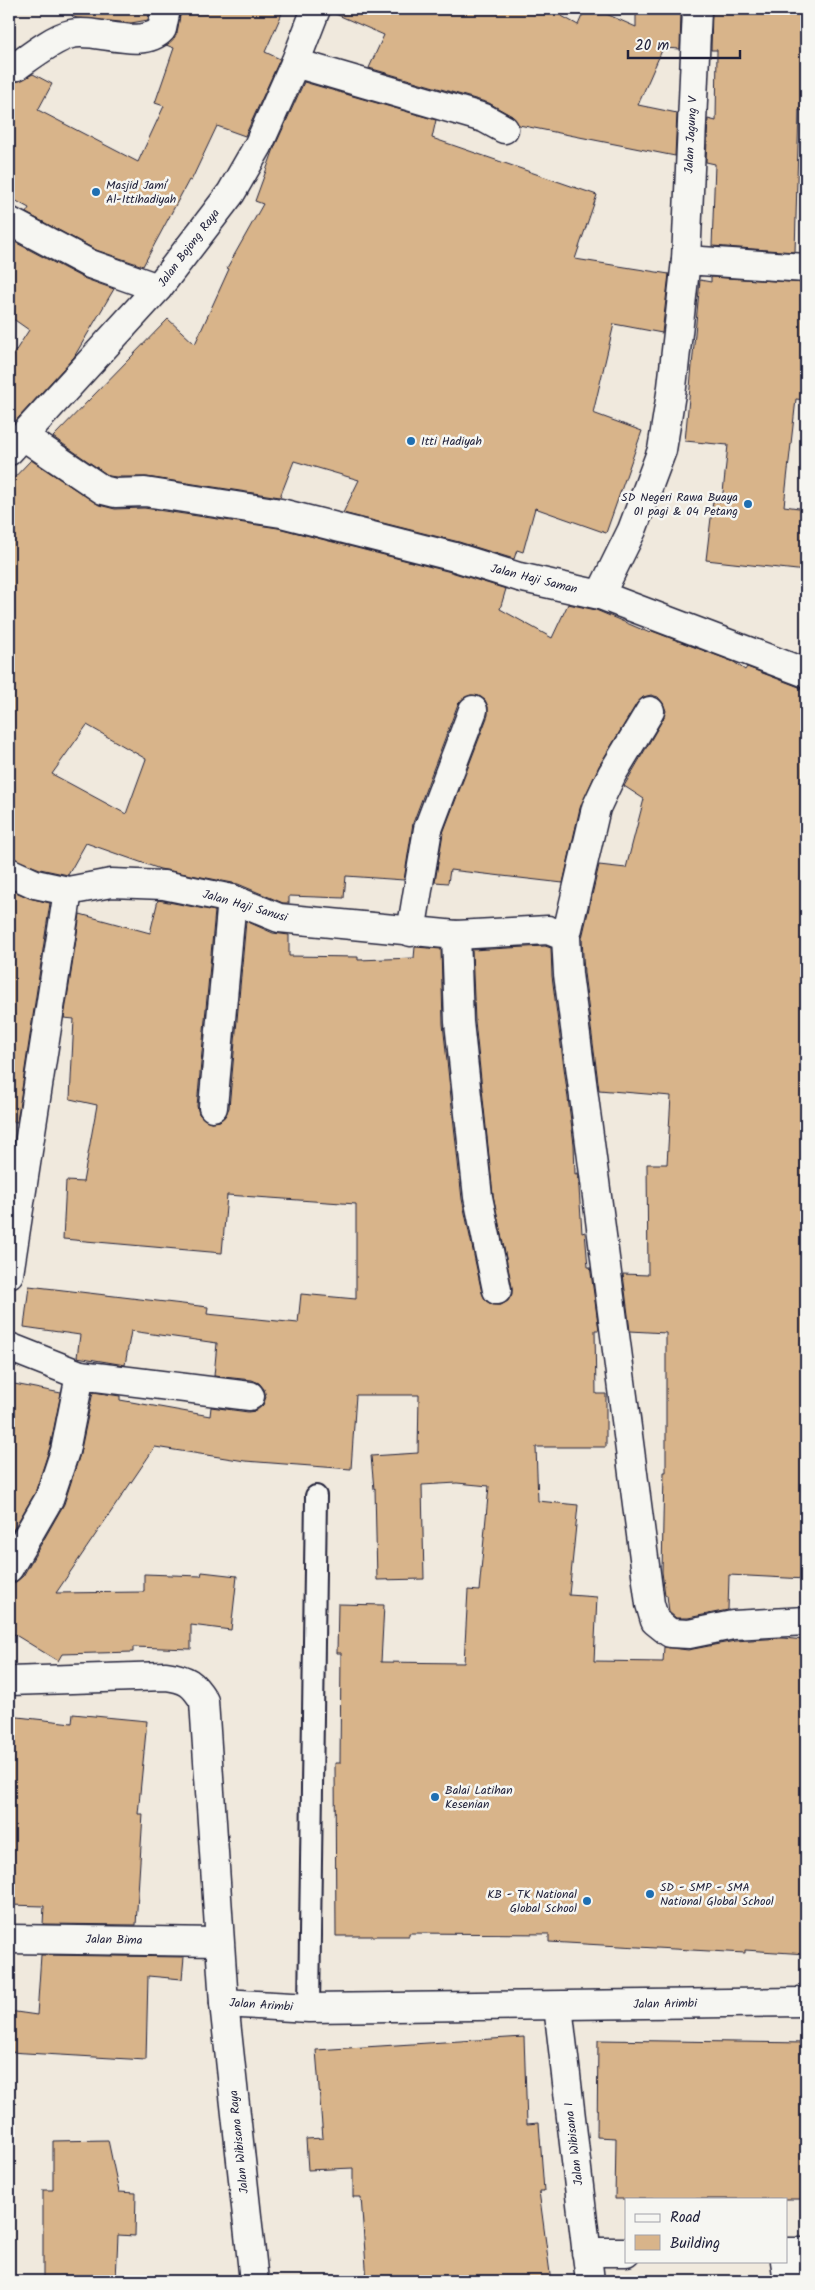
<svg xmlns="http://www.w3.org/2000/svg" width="815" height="2290" viewBox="0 0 815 2290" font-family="Kalam,sans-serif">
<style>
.building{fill:#d8b48a;stroke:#22223b;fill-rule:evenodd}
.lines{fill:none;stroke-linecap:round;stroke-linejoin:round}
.lane-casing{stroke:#22223b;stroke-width:24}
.street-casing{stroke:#22223b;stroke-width:31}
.secondary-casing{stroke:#22223b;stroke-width:31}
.lane{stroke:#f6f6f2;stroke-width:20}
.street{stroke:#f6f6f2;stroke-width:28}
.secondary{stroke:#f6f6f2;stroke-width:28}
.poi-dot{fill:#1f6fb2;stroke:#f6f6f2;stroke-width:2}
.labels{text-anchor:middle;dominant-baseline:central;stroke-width:5;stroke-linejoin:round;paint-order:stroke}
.street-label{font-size:12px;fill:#22223b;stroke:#f6f6f2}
.poi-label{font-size:12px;fill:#22223b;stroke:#f6f6f2;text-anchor:start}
</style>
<rect width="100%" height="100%" fill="#f0e9dd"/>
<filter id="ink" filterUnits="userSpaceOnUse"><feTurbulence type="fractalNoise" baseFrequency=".02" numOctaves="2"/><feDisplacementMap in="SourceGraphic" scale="10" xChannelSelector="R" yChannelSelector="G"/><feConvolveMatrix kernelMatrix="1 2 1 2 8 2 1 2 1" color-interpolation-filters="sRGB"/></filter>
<g filter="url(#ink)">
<!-- building -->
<g class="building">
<polygon points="73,9 150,9 148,20 131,23 77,18 72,16"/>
<polygon points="181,9 284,9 265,52 280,59 245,136 217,126 191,181 189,180 143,266 96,250 26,213 29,208 9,197 9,82 19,81 33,74 52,84 38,110 138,162 164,106 155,103 174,48 166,45 177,33"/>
<polygon points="331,9 549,9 578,25 585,9 595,9 636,27 636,9 681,9 680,49 663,48 638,105 677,113 675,156 519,125 512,116 489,103 369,68 384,35 331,12"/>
<polygon points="712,9 806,9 806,111 799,110 795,252 712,246 715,164 706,162 708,119 716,121 717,50 711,50"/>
<polygon points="304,82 436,120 432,138 597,195 575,259 669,274 662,333 614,324 593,413 642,431 606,533 535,508 523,552 517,550 514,559 459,542 343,513 359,480 294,461 280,497 147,477 117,477 109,476 53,437 168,319 195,344 229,269 227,268 263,204 255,201 275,146"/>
<polygon points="11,240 83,278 114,289 74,357 9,428 9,361 29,330 9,316 9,243"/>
<polygon points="711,277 806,283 806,400 796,399 784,506 806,509 806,571 706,560 713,501 722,502 728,445 685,441 700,280 711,282"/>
<path d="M31 460 99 505 115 509 144 508 278 528 451 572 506 589 500 609 552 638 568 604 596 610 650 633 652 631 734 662 745 670 747 667 799 687 806 692V1579L729 1575 728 1610 688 1618H676L669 1612 667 1595H665L662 1572 664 1472H666V1333L630 1331 623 1274 648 1275 647 1164H667L671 1096 599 1090 584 973 582 938 599 865 626 868 644 799 624 786 663 719 666 711 663 703 658 697 651 695 643 697 637 703 599 766 580 808 563 883 450 870 448 883 435 882 443 833 488 715V707L485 700 479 696 471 695 464 698 458 704 413 823 404 880 346 876 344 898 289 896V903H283L238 884 160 869 86 843 68 875 40 869 9 857V483ZM87 725 146 759 126 814 52 774Z"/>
<polygon points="9,889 29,898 50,903 17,1122 9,1121"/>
<polygon points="158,900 215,911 197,1106 199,1114 204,1119 211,1122 220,1121 225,1116 229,1108 246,921 273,933 289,935 289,956 358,957 358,960 414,958 415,947 441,949 443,1024 462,1199 482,1293 486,1301 493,1305 501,1305 508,1301 512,1294 512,1287 493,1195 475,1021 472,950 545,946 551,948 552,976 574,1144 575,1174 578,1173 582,1233 585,1232 588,1267 590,1267 591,1273 599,1330 595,1330 596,1394 606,1394 606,1447 536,1447 538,1501 578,1505 569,1595 597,1597 594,1661 663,1662 664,1647 688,1650 735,1641 782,1638 806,1640 806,1954 745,1950 745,1953 549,1942 549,1934 409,1933 409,1936 336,1936 335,1763 340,1763 341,1653 337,1653 338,1604 384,1605 381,1662 464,1663 468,1590 479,1591 489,1486 457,1483 422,1485 424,1579 377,1580 375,1488 374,1489 371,1456 418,1453 419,1395 356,1395 351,1469 245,1461 155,1447 56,1593 144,1592 144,1574 201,1576 202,1572 237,1576 231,1630 191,1625 191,1649 133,1647 133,1652 62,1654 58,1661 9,1631 9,1584 16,1582 23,1576 64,1504 80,1454 93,1392 120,1396 120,1400 210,1416 211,1407 248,1412 256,1411 263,1405 266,1397 264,1389 259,1383 252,1380 214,1376 217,1343 131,1331 125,1365 77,1357 80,1335 24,1327 29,1286 208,1307 207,1314 298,1323 301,1294 356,1299 356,1204 227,1195 222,1253 63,1239 66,1181 83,1182 97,1105 70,1099 74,1019 64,1018 80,914 150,933"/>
<polygon points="9,1383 61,1393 50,1447 35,1493 9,1537"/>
<polygon points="73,1714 147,1721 138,1814 143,1814 136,1925 43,1924 44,1906 9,1905 9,1716 72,1723"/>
<polygon points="41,1955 184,1957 182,1979 148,1976 146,2060 9,2052 9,2011 37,2015"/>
<polygon points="524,2037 527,2124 539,2123 544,2191 539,2191 551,2281 461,2281 461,2279 367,2281 361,2197 353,2197 353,2168 308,2170 306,2139 323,2138 316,2050"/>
<polygon points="598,2040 806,2043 806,2199 615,2199 616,2138 597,2137"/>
<polygon points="108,2140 119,2192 136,2193 135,2236 118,2235 116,2280 43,2281 43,2190 53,2190 53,2141"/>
</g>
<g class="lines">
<!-- lane casing -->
<g class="lane-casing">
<polyline id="lane" points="309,2008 316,1496"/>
</g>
<!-- street casing -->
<g class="street-casing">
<g id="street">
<polyline points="295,63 484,118 504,129"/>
<path d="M9 67 17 66C31 56 54 38 71 34 96 28 142 51 162 29L166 9"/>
<polyline points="9,221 90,264 158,288"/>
<polyline points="686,260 697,9"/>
<polyline points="23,436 103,490 115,493 145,492 281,513 455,557 519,577 600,595 632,530 662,450 672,387 686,260 806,268"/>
<polyline points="600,595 806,673"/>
<polyline points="9,872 35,884 68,891 111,883 164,885 232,899 279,918 456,935 548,930 566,937 568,974 650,1604 655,1621 670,1633 689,1634 733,1625 806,1621"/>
<polyline points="411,932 428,829 473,710"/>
<polyline points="456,935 459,1022 478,1197 497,1290"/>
<polyline points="566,937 596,808 612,774 650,711"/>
<polyline points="213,1107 232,899"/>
<polyline points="9,1274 68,891"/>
<polyline points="9,1347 80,1375 250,1396"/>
<polyline points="9,1568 49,1499 65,1451 80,1375"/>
<polyline points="9,1939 219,1942"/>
<polyline points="224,2003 254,2281"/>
<polyline points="558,2006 590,2281"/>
<polyline points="586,2252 626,2252"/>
<polyline points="786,2252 806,2252"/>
<polyline points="785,2261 788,2281"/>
</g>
</g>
<!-- secondary casing -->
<g class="secondary-casing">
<g id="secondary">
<polyline points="9,451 158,288 231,193 258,146 295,63 316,9"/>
<path d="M9 1681 166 1676C187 1679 193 1683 204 1701L224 2003 309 2008 806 2002"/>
</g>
</g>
<!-- lane -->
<use href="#lane" class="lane"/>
<!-- street -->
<use href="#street" class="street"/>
<!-- secondary -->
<use href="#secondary" class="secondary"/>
</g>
</g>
<!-- markers -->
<g class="poi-dot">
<circle cx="96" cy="192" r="5"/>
<circle cx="411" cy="441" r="5"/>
<circle cx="748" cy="504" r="5"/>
<circle cx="435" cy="1797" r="5"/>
<circle cx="650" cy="1894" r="5"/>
<circle cx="587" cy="1901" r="5"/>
</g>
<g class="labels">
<!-- street labels -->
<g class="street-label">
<text transform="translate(691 135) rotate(-87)">Jalan Jagung V</text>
<text transform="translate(189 248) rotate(-53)">Jalan Bojong Raya</text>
<text transform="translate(534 579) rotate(14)">Jalan Haji Saman</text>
<text transform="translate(245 906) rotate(16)">Jalan Haji Sanusi</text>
<text transform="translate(114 1940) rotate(1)">Jalan Bima</text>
<text transform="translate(665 2004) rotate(-1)">Jalan Arimbi</text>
<text transform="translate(261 2005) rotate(4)">Jalan Arimbi</text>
<text transform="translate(239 2142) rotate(-96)">Jalan Wibisana Raya</text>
<text transform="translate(574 2144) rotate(-97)">Jalan Wibisana I</text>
</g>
<!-- poi labels -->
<g class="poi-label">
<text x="106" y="185">Masjid Jami'<tspan x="106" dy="14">Al-Ittihadiyah</tspan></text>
<text x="421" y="441">Itti Hadiyah</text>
<text x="738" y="497" text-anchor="end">SD Negeri Rawa Buaya<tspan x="738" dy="14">01 pagi &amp; 04 Petang</tspan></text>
<text x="445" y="1790">Balai Latihan<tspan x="445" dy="14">Kesenian</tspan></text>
<text x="660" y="1887">SD - SMP - SMA<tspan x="660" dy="14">National Global School</tspan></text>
<text x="577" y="1894" text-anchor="end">KB - TK National<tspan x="577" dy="14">Global School</tspan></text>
</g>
</g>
<!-- margin -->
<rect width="815" height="2290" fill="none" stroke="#f6f6f2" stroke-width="30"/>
<rect x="15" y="15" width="785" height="2260" fill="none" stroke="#22223b" stroke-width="2" filter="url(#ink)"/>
<!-- legend -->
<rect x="625" y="2198" width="162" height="65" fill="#f6f6f2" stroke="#a1a1a9"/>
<rect x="635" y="2214" width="25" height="8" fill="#f6f6f2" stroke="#a1a1a9"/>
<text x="670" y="2222" font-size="15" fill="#22223b">Road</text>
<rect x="635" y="2235" width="25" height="15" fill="#d8b48a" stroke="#a1a1a9"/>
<text x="670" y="2248" font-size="15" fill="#22223b">Building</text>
<!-- scale -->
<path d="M628 50v8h112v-8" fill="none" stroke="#22223b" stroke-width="2.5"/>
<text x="635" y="50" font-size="15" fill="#22223b" stroke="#f6f6f2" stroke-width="4" paint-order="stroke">20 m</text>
</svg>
